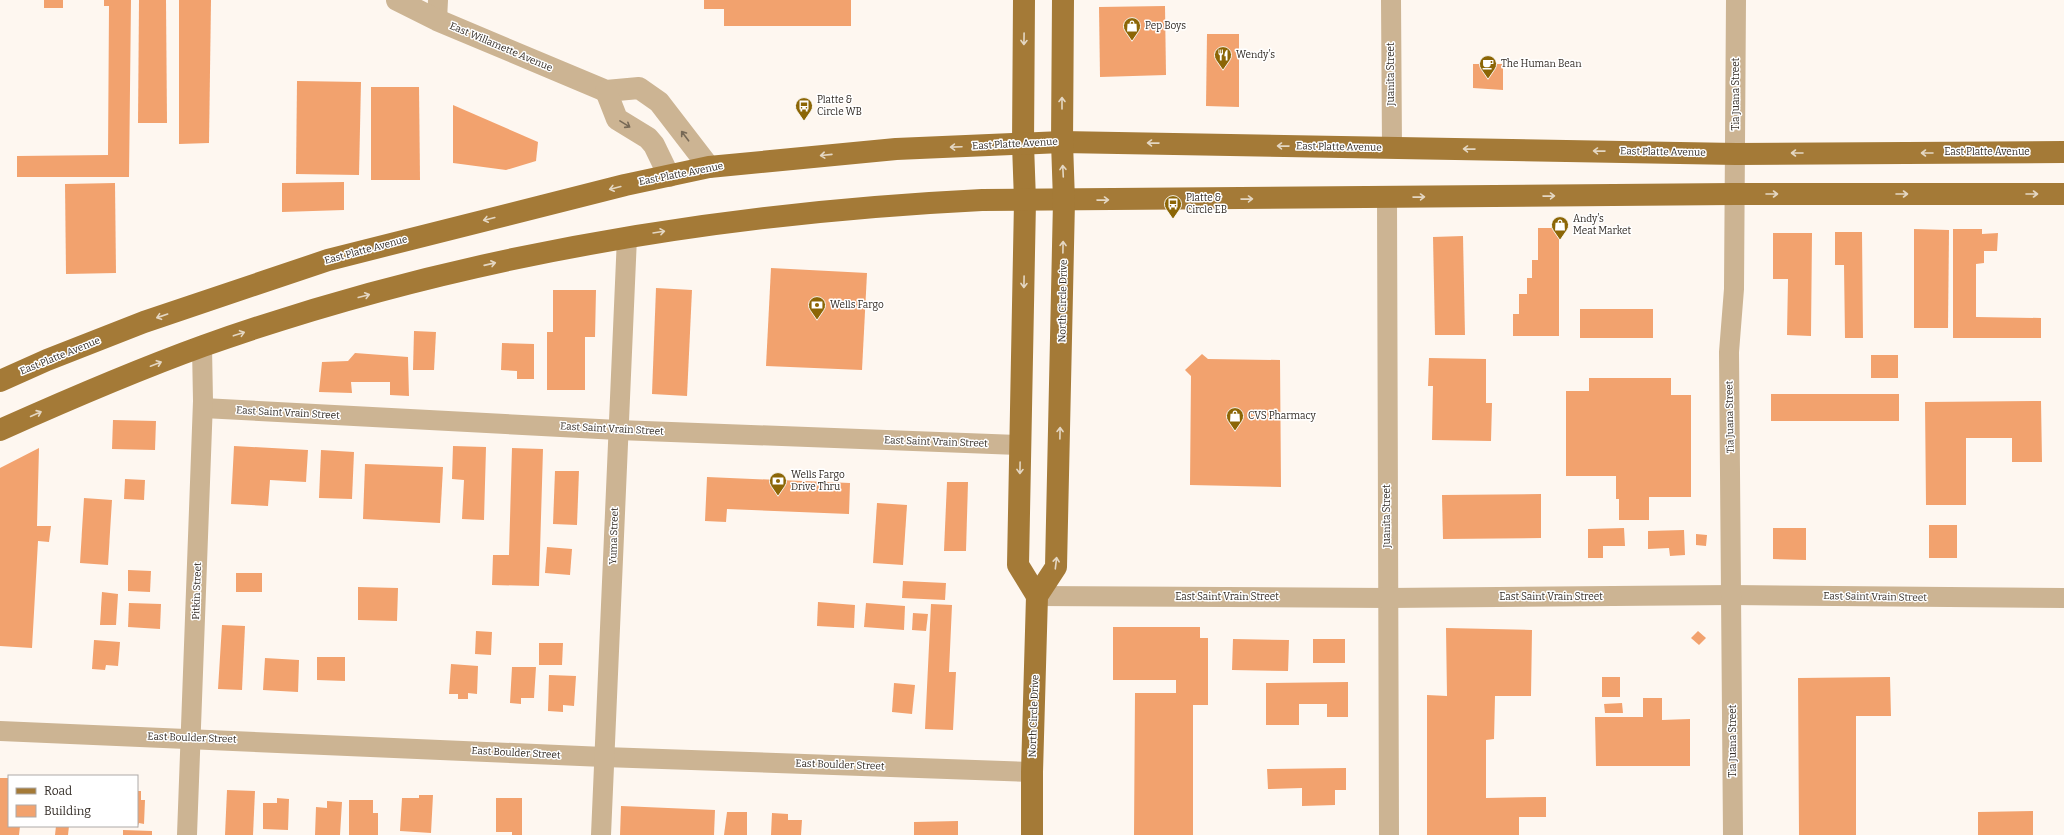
<svg xmlns="http://www.w3.org/2000/svg" width="2064" height="835" viewBox="0 0 2064 835" font-family="Bitter,serif">
<style>
.building{fill:#f2a26e}
.lines{fill:none;stroke-linecap:round;stroke-linejoin:round}
.minor{stroke:#ccb493;stroke-width:20}
.tertiary{stroke:#ccb493;stroke-width:22}
.primary{stroke:#a47a37;stroke-width:22}
.oneway{stroke:#e4d7c3}
.oneway2{stroke:#776956}
.labels{text-anchor:middle;dominant-baseline:central;stroke-width:3;stroke-linejoin:round;paint-order:stroke}
.poi-label{font-size:10px;fill:#322b25;stroke:#fff;text-anchor:start}
.street-label{font-size:10px;fill:#322b25;stroke:#fff}
</style>
<rect width="100%" height="100%" fill="#fef7f0"/>
<!-- building -->
<g class="building">
<rect x="44" y="0" width="19" height="8"/>
<polygon points="104,0 131,0 129,177 17,177 17,156 108,155 109,6 104,6"/>
<polygon points="139,0 166,0 167,123 138,123"/>
<polygon points="179,0 211,0 209,143 179,144"/>
<polygon points="704,0 851,0 851,26 724,26 724,9 704,9"/>
<polygon points="1165,6 1166,75 1100,77 1099,7"/>
<polygon points="1207,34 1239,34 1239,107 1206,106"/>
<polygon points="1473,64 1503,64 1503,90 1473,88"/>
<polygon points="297,81 361,82 359,175 296,174"/>
<polygon points="371,87 419,87 420,180 371,180"/>
<polygon points="453,105 538,142 536,161 506,170 453,163"/>
<polygon points="344,182 344,210 282,212 282,183"/>
<polygon points="115,183 116,273 66,274 65,184"/>
<polygon points="1538,228 1559,228 1559,336 1513,336 1513,314 1519,314 1519,294 1527,294 1527,278 1532,278 1532,260 1538,260"/>
<polygon points="1914,229 1949,230 1948,328 1914,328"/>
<polygon points="1953,229 1982,229 1982,234 1998,233 1997,251 1984,251 1984,263 1976,264 1976,317 2041,318 2041,338 1953,338"/>
<polygon points="1835,232 1862,232 1863,338 1845,338 1844,265 1835,265"/>
<polygon points="1773,233 1812,233 1811,336 1787,335 1788,279 1773,279"/>
<polygon points="1463,236 1465,335 1435,335 1433,237"/>
<polygon points="771,268 867,273 862,370 766,366"/>
<polygon points="656,288 692,290 687,396 652,394"/>
<polygon points="553,290 596,290 595,337 585,337 585,390 547,390 547,332 553,332"/>
<rect x="1580" y="309" width="73" height="29"/>
<polygon points="414,331 436,332 434,370 413,370"/>
<polygon points="502,343 534,344 534,379 517,379 517,371 501,370"/>
<polygon points="355,353 408,357 409,396 390,395 390,382 351,382 352,393 319,392 322,362 348,361"/>
<polygon points="1202,354 1208,359 1280,360 1281,487 1190,485 1191,376 1185,370"/>
<rect x="1871" y="355" width="27" height="23"/>
<polygon points="1429,358 1486,359 1486,403 1492,403 1491,441 1432,440 1433,386 1428,386"/>
<polygon points="1589,378 1671,378 1671,395 1691,395 1691,497 1649,497 1649,520 1619,520 1619,499 1616,499 1616,476 1566,476 1566,391 1589,391"/>
<rect x="1771" y="394" width="128" height="27"/>
<polygon points="2041,401 2042,462 2012,462 2012,438 1966,438 1966,505 1926,505 1925,402"/>
<polygon points="113,420 156,421 155,450 112,449"/>
<polygon points="234,446 308,450 306,482 270,480 268,506 231,504"/>
<polygon points="453,446 486,447 484,520 462,519 464,480 452,479"/>
<polygon points="39,448 37,526 51,526 49,542 38,541 32,648 0,646 0,468"/>
<polygon points="512,448 543,449 539,586 492,585 493,555 509,555"/>
<polygon points="321,450 354,452 352,499 319,498"/>
<polygon points="365,464 443,467 440,523 363,519"/>
<polygon points="555,471 579,471 577,525 553,524"/>
<polygon points="707,477 850,483 849,514 727,509 726,522 705,521"/>
<polygon points="125,479 145,480 144,500 124,499"/>
<polygon points="947,482 968,482 966,551 944,551"/>
<polygon points="1541,494 1541,538 1443,539 1442,495"/>
<polygon points="84,498 112,500 108,565 80,563"/>
<polygon points="877,503 907,505 903,565 873,563"/>
<rect x="1929" y="525" width="28" height="33"/>
<polygon points="1624,528 1625,546 1603,546 1603,558 1588,558 1588,529"/>
<polygon points="1773,528 1806,528 1806,560 1773,559"/>
<polygon points="1684,530 1685,555 1670,556 1669,548 1648,549 1648,531"/>
<polygon points="1696,534 1707,535 1706,546 1696,545"/>
<polygon points="547,547 572,549 570,575 545,573"/>
<polygon points="128,570 151,571 150,592 128,591"/>
<rect x="236" y="573" width="26" height="19"/>
<polygon points="903,581 946,583 945,600 902,598"/>
<polygon points="358,587 398,588 397,621 358,620"/>
<polygon points="102,592 118,594 116,625 100,625"/>
<polygon points="818,602 855,605 854,628 817,626"/>
<polygon points="129,603 161,604 160,629 128,627"/>
<polygon points="866,603 905,606 904,630 864,627"/>
<polygon points="931,604 952,605 949,672 956,672 953,730 925,729"/>
<polygon points="913,613 928,614 926,631 912,630"/>
<polygon points="222,625 245,626 242,690 218,689"/>
<polygon points="1113,627 1200,627 1200,638 1208,638 1208,705 1193,705 1193,835 1134,835 1135,693 1176,693 1176,680 1113,680"/>
<polygon points="1446,628 1532,630 1531,696 1495,696 1494,739 1486,740 1486,798 1546,797 1546,817 1519,817 1519,835 1427,835 1427,695 1447,696"/>
<polygon points="476,631 492,632 491,655 475,654"/>
<polygon points="1698,631 1706,638 1699,645 1691,638"/>
<polygon points="1233,639 1289,640 1288,671 1232,670"/>
<rect x="1313" y="639" width="32" height="24"/>
<polygon points="94,640 120,642 118,666 106,665 105,670 92,669"/>
<polygon points="539,643 563,643 562,665 539,665"/>
<polygon points="317,657 345,657 345,681 317,680"/>
<polygon points="265,658 299,660 298,692 263,690"/>
<polygon points="451,664 478,666 477,694 468,693 468,699 458,699 458,694 449,694"/>
<polygon points="512,667 536,667 534,698 521,698 521,704 510,703"/>
<polygon points="549,675 576,676 574,706 563,705 563,712 548,711"/>
<rect x="1602" y="677" width="18" height="20"/>
<polygon points="1890,677 1891,716 1856,716 1856,835 1799,835 1798,678"/>
<polygon points="1348,682 1348,717 1327,717 1327,704 1299,704 1299,725 1266,725 1266,683"/>
<polygon points="894,683 915,685 912,714 892,712"/>
<polygon points="1643,698 1662,698 1662,720 1690,719 1690,766 1596,766 1595,717 1643,717"/>
<polygon points="1622,703 1623,713 1605,713 1604,704"/>
<polygon points="1346,768 1346,790 1335,790 1335,805 1302,806 1302,788 1268,789 1267,769"/>
<polygon points="0,778 9,778 9,826 20,826 19,835 0,835"/>
<polygon points="227,790 255,791 253,835 225,835"/>
<polygon points="137,791 141,791 141,800 145,800 144,824 139,823 137,828"/>
<polygon points="419,795 433,795 431,833 400,831 402,798 419,798"/>
<polygon points="277,798 289,799 288,830 263,829 263,803 277,803"/>
<polygon points="496,798 522,798 522,835 512,835 512,832 496,832"/>
<polygon points="349,800 373,800 373,813 378,813 378,835 349,835"/>
<polygon points="327,801 342,802 340,835 315,835 316,807 327,808"/>
<polygon points="621,806 715,810 714,835 620,835"/>
<polygon points="2033,811 2033,835 1978,835 1978,812"/>
<polygon points="727,812 747,812 747,835 724,835"/>
<polygon points="772,813 788,814 788,820 802,820 801,835 771,835"/>
<polygon points="958,821 958,835 914,835 914,822"/>
<polygon points="56,826 69,826 68,835 55,835"/>
<polygon points="123,830 152,831 152,835 123,835"/>
</g>
<g class="lines">
<!-- minor -->
<g class="minor">
<polyline points="1391,0 1392,147"/>
<polyline points="437,20 438,0"/>
<polyline points="1387,197 1389,835"/>
<polyline points="203,408 618,430 1021,445"/>
<polyline points="1037,596 1388,598 1732,595 2064,598"/>
<polyline points="0,731 604,757 1032,772"/>
<polyline points="187,835 203,401 202,347"/>
<polyline points="601,835 627,237"/>
<polyline points="1733,835 1729,352 1734,289 1736,0"/>
</g>
<!-- tertiary -->
<g class="tertiary">
<polyline points="397,0 437,20 606,91 639,88 659,102 709,167"/>
<polyline points="606,91 617,119 648,138 654,145 669,176"/>
</g>
<!-- primary -->
<g class="primary">
<polyline points="1024,0 1023,144 1025,201 1018,565 1037,596"/>
<polyline points="0,381 47,360 144,322 328,260 625,185 709,167 896,149 1062,142 1736,154 2064,152"/>
<path d="M0 430C67 400 134 371 203 346 453 257 717 213 982 200L1733 194H2064"/>
<polyline points="1032,835 1032,772 1037,596 1056,567 1064,201 1062,142 1063,0"/>
</g>
</g>
<!-- one-way arrows -->
<defs><path id="oneway-shaft" d="M-6 0H5M1.5-3L5.5 0L1.5 3" fill="none" stroke-width="1.6" stroke-linecap="round" stroke-linejoin="round"/></defs>
<g class="oneway">
<use href="#oneway-shaft" transform="translate(1024 39) rotate(91)"/>
<use href="#oneway-shaft" transform="translate(1062 103) rotate(-90)"/>
<use href="#oneway-shaft" transform="translate(1153 143) rotate(-179)"/>
<use href="#oneway-shaft" transform="translate(1283 146) rotate(-179)"/>
<use href="#oneway-shaft" transform="translate(956 147) rotate(178)"/>
<use href="#oneway-shaft" transform="translate(1469 149) rotate(-179)"/>
<use href="#oneway-shaft" transform="translate(1599 151) rotate(-179)"/>
<use href="#oneway-shaft" transform="translate(1797 153) rotate(180)"/>
<use href="#oneway-shaft" transform="translate(1927 153) rotate(180)"/>
<use href="#oneway-shaft" transform="translate(826 155) rotate(174)"/>
<use href="#oneway-shaft" transform="translate(1063 171) rotate(-93)"/>
<use href="#oneway-shaft" transform="translate(615 188) rotate(166)"/>
<use href="#oneway-shaft" transform="translate(1772 194)"/>
<use href="#oneway-shaft" transform="translate(1902 194)"/>
<use href="#oneway-shaft" transform="translate(2032 194)"/>
<use href="#oneway-shaft" transform="translate(1549 196) rotate(-1)"/>
<use href="#oneway-shaft" transform="translate(1419 197) rotate(-1)"/>
<use href="#oneway-shaft" transform="translate(1247 199) rotate(-1)"/>
<use href="#oneway-shaft" transform="translate(1103 200) rotate(-1)"/>
<use href="#oneway-shaft" transform="translate(489 219) rotate(166)"/>
<use href="#oneway-shaft" transform="translate(659 232) rotate(-9)"/>
<use href="#oneway-shaft" transform="translate(1063 247) rotate(-89)"/>
<use href="#oneway-shaft" transform="translate(490 264) rotate(-13)"/>
<use href="#oneway-shaft" transform="translate(1024 282) rotate(91)"/>
<use href="#oneway-shaft" transform="translate(364 296) rotate(-15)"/>
<use href="#oneway-shaft" transform="translate(162 316) rotate(161)"/>
<use href="#oneway-shaft" transform="translate(239 334) rotate(-18)"/>
<use href="#oneway-shaft" transform="translate(156 364) rotate(-21)"/>
<use href="#oneway-shaft" transform="translate(36 414) rotate(-24)"/>
<use href="#oneway-shaft" transform="translate(1060 433) rotate(-89)"/>
<use href="#oneway-shaft" transform="translate(1020 468) rotate(91)"/>
<use href="#oneway-shaft" transform="translate(1056 563) rotate(-83)"/>
</g>
<g class="oneway2">
<use href="#oneway-shaft" transform="translate(625 124) rotate(32)"/>
<use href="#oneway-shaft" transform="translate(685 136) rotate(-127)"/>
</g>
<!-- icons -->
<defs>
<g id="shop-pin" transform="scale(0.9)"><path d="M0 17L-7.5 6A9.5 9.5 0 1 1 7.5 6Z" fill="#8c6606" stroke="#fff"/><path d="M-5-2.5h2.3a2.7 3.5 0 0 1 5.4 0H5L5.5 6h-11ZM-1.5-2.5h3a1.5 2.3 0 0 0-3 0Z" fill="#fff"/></g>
<g id="restaurant-pin" transform="scale(0.9)"><path d="M0 17L-7.5 6A9.5 9.5 0 1 1 7.5 6Z" fill="#8c6606" stroke="#fff"/><path d="M-5-6h1v4h1v-4h1v4h1v-4h1v5L-1.5 .5V6h-2V.5L-5-1ZM5-6V6H3V1.5H1.5Q1.5-4 5-6Z" fill="#fff"/></g>
<g id="cafe-pin" transform="scale(0.9)"><path d="M0 17L-7.5 6A9.5 9.5 0 1 1 7.5 6Z" fill="#8c6606" stroke="#fff"/><path d="M-5.5-4.5H6V0H3Q3 3.5 0 3.5H-2.5Q-5.5 3.5-5.5 0ZM3-3.2v2h1.7v-2ZM-6 4.5H4V6H-6Z" fill="#fff"/></g>
<g id="bus-pin" transform="scale(0.9)"><path d="M0 17L-7.5 6A9.5 9.5 0 1 1 7.5 6Z" fill="#8c6606" stroke="#fff"/><path d="M-5-6H5V4H4V6H2V4H-2V6H-4V4H-5ZM-3.5-4V0h7V-4ZM-3.5 1.2v1.5H-2V1.2ZM2 1.2v1.5H3.5V1.2Z" fill="#fff"/></g>
<g id="bank-pin" transform="scale(0.9)"><path d="M0 17L-7.5 6A9.5 9.5 0 1 1 7.5 6Z" fill="#8c6606" stroke="#fff"/><path d="M-6-4H6V4H-6ZM0-2.3a2.3 2.3 0 1 0 0 4.6a2.3 2.3 0 1 0 0-4.6Z" fill="#fff"/></g>
</defs>
<g fill-rule="evenodd">
<use href="#shop-pin" x="1132" y="26"/>
<use href="#restaurant-pin" x="1223" y="55"/>
<use href="#cafe-pin" x="1488" y="64"/>
<use href="#bus-pin" x="804" y="106"/>
<use href="#bus-pin" x="1173" y="204"/>
<use href="#shop-pin" x="1560" y="225"/>
<use href="#bank-pin" x="817" y="305"/>
<use href="#shop-pin" x="1235" y="416"/>
<use href="#bank-pin" x="778" y="481"/>
</g>
<g class="labels">
<!-- poi labels -->
<g class="poi-label">
<text x="1145" y="26">Pep Boys</text>
<text x="1236" y="55">Wendy's</text>
<text x="1501" y="64">The Human Bean</text>
<text x="817" y="100">Platte &amp;<tspan x="817" dy="12">Circle WB</tspan></text>
<text x="1186" y="198">Platte &amp;<tspan x="1186" dy="12">Circle EB</tspan></text>
<text x="1573" y="219">Andy's<tspan x="1573" dy="12">Meat Market</tspan></text>
<text x="830" y="305">Wells Fargo</text>
<text x="1248" y="416">CVS Pharmacy</text>
<text x="791" y="475">Wells Fargo<tspan x="791" dy="12">Drive Thru</tspan></text>
</g>
<!-- street labels -->
<g class="street-label">
<text transform="translate(501 47) rotate(23)">East Willamette Avenue</text>
<text transform="translate(1391 74) rotate(-90)">Juanita Street</text>
<text transform="translate(1736 94) rotate(-90)">Tia Juana Street</text>
<text transform="translate(1015 144) rotate(-3)">East Platte Avenue</text>
<text transform="translate(1339 147) rotate(1)">East Platte Avenue</text>
<text transform="translate(1663 152) rotate(1)">East Platte Avenue</text>
<text x="1987" y="152">East Platte Avenue</text>
<text transform="translate(681 174) rotate(-11)">East Platte Avenue</text>
<text transform="translate(366 250) rotate(-15)">East Platte Avenue</text>
<text transform="translate(1063 301) rotate(-89)">North Circle Drive</text>
<text transform="translate(60 356) rotate(-22)">East Platte Avenue</text>
<text transform="translate(288 413) rotate(3)">East Saint Vrain Street</text>
<text transform="translate(1730 417) rotate(-91)">Tia Juana Street</text>
<text transform="translate(612 429) rotate(3)">East Saint Vrain Street</text>
<text transform="translate(936 442) rotate(2)">East Saint Vrain Street</text>
<text transform="translate(1387 516) rotate(-90)">Juanita Street</text>
<text transform="translate(614 536) rotate(-88)">Yuma Street</text>
<text transform="translate(197 591) rotate(-88)">Pitkin Street</text>
<text x="1227" y="597">East Saint Vrain Street</text>
<text x="1551" y="597">East Saint Vrain Street</text>
<text transform="translate(1875 597) rotate(1)">East Saint Vrain Street</text>
<text transform="translate(1034 716) rotate(-88)">North Circle Drive</text>
<text transform="translate(192 738) rotate(2)">East Boulder Street</text>
<text transform="translate(1733 741) rotate(-90)">Tia Juana Street</text>
<text transform="translate(516 753) rotate(3)">East Boulder Street</text>
<text transform="translate(840 765) rotate(2)">East Boulder Street</text>
</g>
</g>
<!-- legend -->
<rect x="8" y="775" width="130" height="52" fill="#ffffff" stroke="#adaaa8"/>
<rect x="16" y="788" width="20" height="6" fill="#a47a37" stroke="#adaaa8"/>
<text x="44" y="795" font-size="12" fill="#322b25">Road</text>
<rect x="16" y="805" width="20" height="12" fill="#f2a26e" stroke="#adaaa8"/>
<text x="44" y="815" font-size="12" fill="#322b25">Building</text>
</svg>
